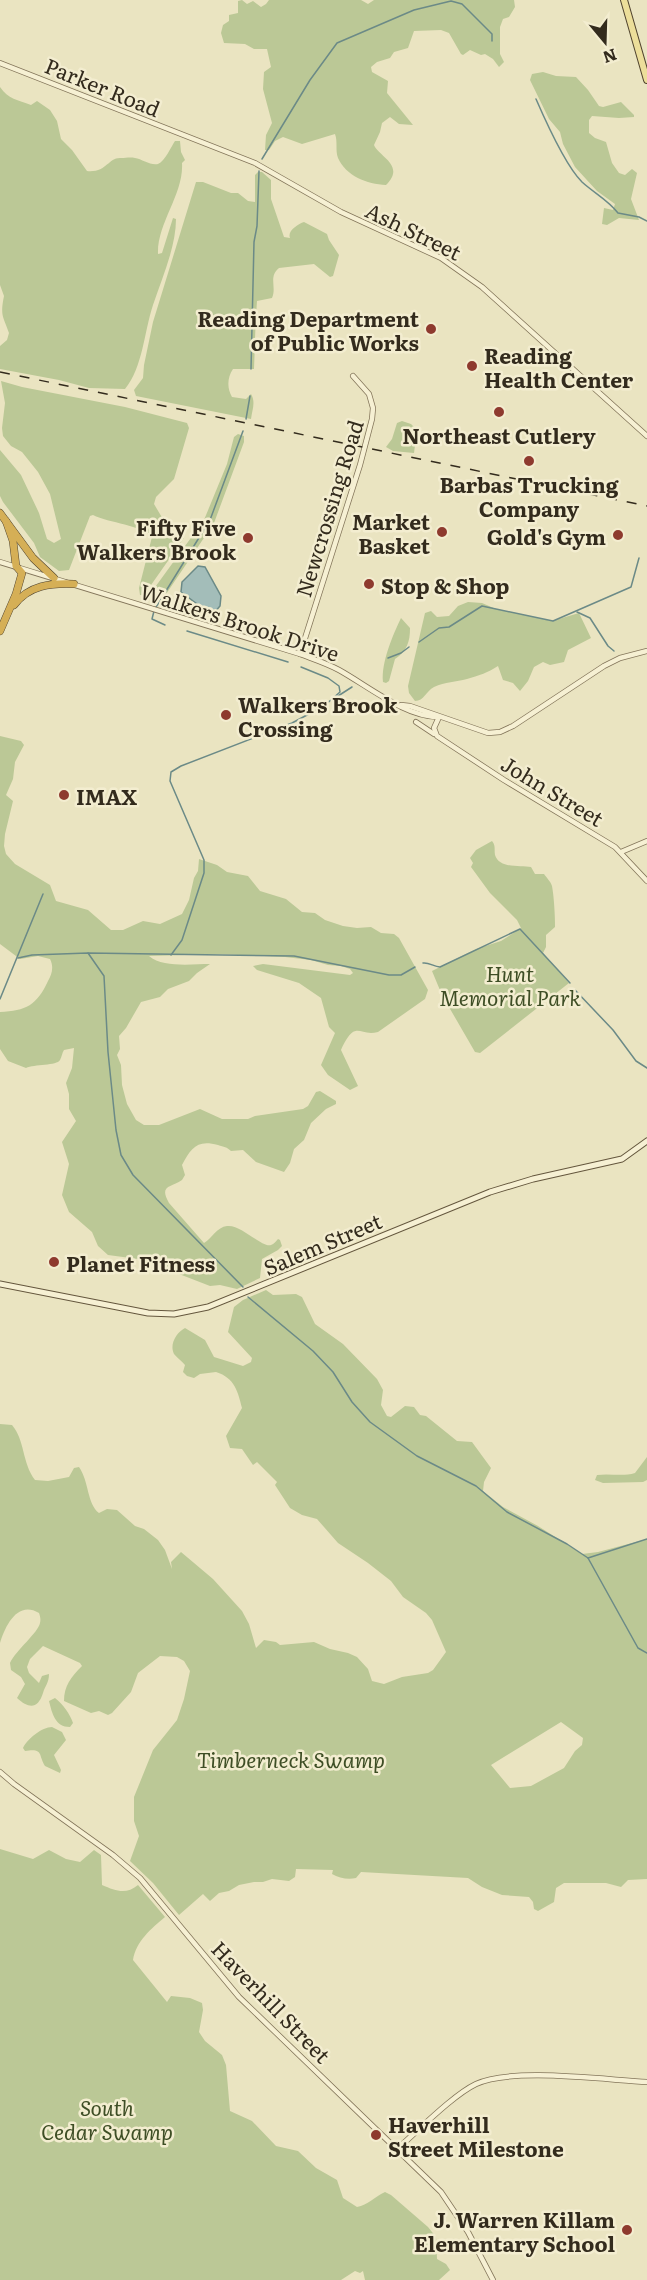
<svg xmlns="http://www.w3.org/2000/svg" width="647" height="2280" viewBox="0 0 647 2280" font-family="Literata,serif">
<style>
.green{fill:#bbc896;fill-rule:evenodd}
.water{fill:#a3bdb9;stroke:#6b8a87;stroke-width:1.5}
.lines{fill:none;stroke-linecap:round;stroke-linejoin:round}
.stream{stroke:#6b8a87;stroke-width:1.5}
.tertiary-casing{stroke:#83755a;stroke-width:6}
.secondary-casing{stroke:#64563d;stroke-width:7}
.primary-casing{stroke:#50432e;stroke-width:8}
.motorway-casing{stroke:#50432e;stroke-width:8}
.tertiary{stroke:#f6f0d3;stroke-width:4.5}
.secondary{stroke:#f6f0d3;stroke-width:5}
.primary{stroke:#ecde9a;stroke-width:6}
.motorway{stroke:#d5af56;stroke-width:7}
.rail{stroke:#332b1d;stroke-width:1.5;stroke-dasharray:10 10;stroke-linecap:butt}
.poi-dot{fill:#8e3a2e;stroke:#f3edd0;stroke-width:2}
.labels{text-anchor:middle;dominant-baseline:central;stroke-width:5;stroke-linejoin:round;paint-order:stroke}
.street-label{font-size:21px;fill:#332b1d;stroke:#f3edd0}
.poi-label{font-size:21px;font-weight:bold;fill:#332b1d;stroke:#f3edd0;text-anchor:start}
.park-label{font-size:21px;font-style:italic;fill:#3e4e25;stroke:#f3edd0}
</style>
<rect width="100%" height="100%" fill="#eae4c1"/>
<!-- green -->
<g class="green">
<path d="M242 0 247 4 253 1 261 7 266 4 269 0H361L368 4 374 0H514L515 7 509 17 503 19 500 27V54L504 62 499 67 493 59 485 54 481 55 470 50 463 55 461 54 449 33 441 30 414 31 408 48 394 52 390 58 377 62 371 67 372 72 388 81 387 93 413 125 399 124 390 117 382 123 380 132 374 145C379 157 406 165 386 185 367 184 346 176 338 158 335 150 338 142 335 134L302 144 283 137 275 141 269 150H265L266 135 272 123 263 89 264 72 271 67 267 49H254L245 44 224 43 221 33 223 25 229 21V15L238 13V1Z"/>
<polygon points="543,72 556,76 576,77 588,90 599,106 603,107 621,102 634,115 634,117 619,118 592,116 589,120 589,133 595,138 606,142 612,163 619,173 625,175 632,169 637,173 631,199 639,220 619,218 607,225 602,224 604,208 613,210 615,204 597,191 575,167 563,144 560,132 549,119 530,80 532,74"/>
<path d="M0 87C8 99 18 100 31 105L37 101 50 110 57 121 61 139 72 150 87 171C107 173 108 157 121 158 126 158 130 157 135 158 142 159 151 166 158 164 165 161 171 147 175 141H180L181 152 185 160 182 163C184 194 157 223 158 254L162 253 173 218 176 219C176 247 162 278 153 305 144 332 143 367 125 389L89 388 59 380 0 369V346L7 340 9 333C3 316 0 316 4 296L0 285Z"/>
<path d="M262 172 271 180V199L284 237 290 238C287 231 298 224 304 222L327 234 329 240 339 255 333 276 330 277 314 264 279 268C268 277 277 287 272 298L257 301C255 324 255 347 254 369H233C227 378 227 388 232 397L246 399 251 394C256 402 252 410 251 419L136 396 134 390 143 378 144 365 153 322 196 182H203L231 193H238L248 201 255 202V175L258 172Z"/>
<path d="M1 381 22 387 125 407 187 423 189 428 174 479 156 497 154 504 170 531 184 538 144 595H140L139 588 152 537C142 525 109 523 93 515L90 516 69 570 59 571 40 557 34 543 3 502 0 496V450L21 475 39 513 47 539 54 543 61 539 50 494 38 472 22 452 11 446 3 436 2 428 5 403Z"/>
<polygon points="402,421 411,424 417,430 414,453 393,451 386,447 392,439 397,423"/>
<polygon points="238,434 244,436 244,442 214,523 160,603 151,600 149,597 153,590 204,520 227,464 234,437"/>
<path d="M468 602 482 603 496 609 552 621 579 613 591 638 568 650 564 662 550 665 543 662 534 667 528 681 520 691 513 683 503 680 498 666C489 672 478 676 467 679 456 682 445 682 434 687 426 691 424 701 415 701L409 693 408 686 425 613 431 611 437 617 449 616 458 606Z"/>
<path d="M401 618 410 628C410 642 407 651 395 659L389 681 386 683 383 682C381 662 393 635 401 618Z"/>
<path d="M0 736 21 741 24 745 15 762 13 779 6 795 13 801 5 834 4 846 6 854 15 864 50 885 56 901 88 910 111 930H123L143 921 160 924 182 914 189 900 194 878 198 871 199 859 217 865 227 872 248 876 260 891 286 899 302 912 315 913 325 920 343 926 357 928 371 927 381 933 394 934 399 938 428 990 425 999 378 1032C358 1037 356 1018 341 1050L358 1086 350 1090 328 1075 321 1065 335 1033 329 1027 321 998 299 983 257 970 253 966 263 964 350 975 353 973 350 969 341 966 328 965 311 960 285 957 220 954 149 956C163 968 192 964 210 964L197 973 189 981 168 989 160 997 141 1002 126 1028 119 1036 120 1049 117 1055 121 1065 122 1085 127 1104 136 1120 144 1125H159L200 1109 222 1119H248L255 1116 303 1109 308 1106 316 1092 320 1091 336 1101V1104L326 1109 311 1123 304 1140 294 1149 290 1163 284 1172 256 1162 243 1150 231 1151C227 1147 224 1147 218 1145 197 1139 191 1148 182 1165L185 1175 182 1180C170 1188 159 1185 169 1203L204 1243C212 1238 217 1227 227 1226 241 1224 262 1248 271 1245 274 1244 276 1241 278 1239L280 1240 282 1246 278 1250 262 1259 260 1278 237 1289 220 1285 210 1286 161 1267 145 1256 138 1259 108 1255 98 1246 92 1232 69 1212 62 1195 69 1164 62 1142 76 1121 69 1109V1094L66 1083 72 1068 74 1048 64 1050C62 1053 62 1056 60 1060 57 1066 34 1064 26 1068L8 1061 0 1049V1012C26 1011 37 1005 48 981 52 974 54 967 50 959L38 956 20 959 0 944Z"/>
<path d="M492 841C496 846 494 849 495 855 499 869 521 865 531 867L535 874H544C546 877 551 882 552 886 554 897 555 915 555 927L546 935V947L543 953 569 983 480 1053 475 1052 442 995 432 971 476 949 501 941 521 928 517 920 490 893 471 867 473 863 470 858 476 850Z"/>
<path d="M266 1290 273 1295 296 1294 302 1297 315 1324 343 1344 377 1379 383 1390 381 1405 387 1416 391 1417 405 1406 414 1407 420 1415 426 1416 457 1441 472 1442 491 1468 484 1482 483 1491 503 1507 538 1526 582 1554 598 1552 647 1539V1879L628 1880 621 1887 606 1883H564L556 1888 554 1902 538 1911 534 1909 533 1902 529 1897 502 1895 482 1887 468 1878 361 1872 356 1878C348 1880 339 1878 332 1874L333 1870 296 1869 295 1877 289 1881 272 1879 263 1882H254L239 1885 229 1891 219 1893 210 1901 203 1894 179 1915 153 1883 130 1861 139 1836 134 1821V1797L153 1750 177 1720 184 1699 190 1671 184 1661 177 1657 160 1656 138 1673 131 1692 112 1713 108 1715 99 1711 91 1713 64 1701C64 1686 71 1677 82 1666L80 1663 43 1646 30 1659 27 1667 29 1673 39 1683 42 1676 49 1674C49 1683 45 1686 43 1693 38 1709 29 1709 17 1698L25 1684 21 1677 11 1670 10 1663C16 1650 38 1633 40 1623 41 1619 40 1616 39 1613 17 1600 5 1627 0 1643V1424L12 1425C25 1440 22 1463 35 1480L48 1481 69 1477 74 1468 79 1467C89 1481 87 1504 99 1513L107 1509 117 1510 135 1526 144 1529 158 1540 165 1550 172 1569 171 1562 181 1552 213 1579 242 1611 249 1624 256 1648 264 1640 276 1642 280 1645 314 1642 330 1649 348 1653 357 1657 368 1669 372 1681 384 1684 402 1677 428 1673 433 1670 446 1652 432 1620 426 1613 403 1597 391 1581 368 1563 338 1543 317 1519 302 1515 290 1508 275 1485 277 1482 257 1462 253 1465 242 1449 230 1448 226 1436 242 1408C238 1392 235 1378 216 1372L200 1374 194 1378 187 1376 183 1372 185 1365C182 1361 177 1358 174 1354 169 1344 177 1332 185 1328L205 1340 214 1357 243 1366 251 1362 252 1358 228 1332 234 1307 243 1300ZM561 1722 583 1738 582 1745 575 1751 564 1768 531 1786 510 1788 491 1765Z"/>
<path d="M647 1457V1480L643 1482 603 1483 595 1480 597 1475C611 1473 622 1477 635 1473Z"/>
<path d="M55 1698C63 1704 70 1714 73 1723L70 1727C55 1727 52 1713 49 1701Z"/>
<path d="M52 1727 62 1732 66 1740 54 1755 61 1770 60 1773 45 1766C38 1755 44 1748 25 1751L23 1748C27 1739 42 1727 52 1727Z"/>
<path d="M0 1849 33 1859 49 1850 66 1859 80 1862 94 1850 101 1855 102 1885C116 1891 126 1895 138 1885L165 1917C151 1929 136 1941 133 1960L167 2002 171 1996 190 1998 202 2003 203 2010 199 2032 205 2041 222 2055 226 2065 230 2111 252 2121 276 2146 298 2151 316 2168 337 2180 343 2198 357 2207C368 2205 374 2197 385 2192L391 2195 428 2227 436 2237 437 2259 446 2264 450 2270 439 2280H365L363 2271 360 2273 355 2271 341 2280H0Z"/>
</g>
<!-- water -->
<polygon class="water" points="198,566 205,567 221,596 220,606 215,612 204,609 181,592 182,582"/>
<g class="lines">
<!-- stream -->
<g class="stream">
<path d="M536 99C546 122 565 165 582 182 594 193 608 200 618 213L639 217 647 221"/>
<polyline points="262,159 310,80 337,43 414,10 451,1 462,4 492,34 492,41"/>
<polyline points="251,369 254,242 257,226 259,171"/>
<polyline points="246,419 250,396"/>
<polyline points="156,607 210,520 243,431"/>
<polyline points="154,611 152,619 165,625"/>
<polyline points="577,612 590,618 608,646 614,651"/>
<polyline points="187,631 288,662"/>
<polyline points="419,642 439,628 449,627 482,606 553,621 631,587 639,558"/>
<polyline points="388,658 401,653 409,647"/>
<polyline points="338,696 352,687"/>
<polyline points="88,953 104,976 108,1052 116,1130 121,1155 133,1175 243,1287"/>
<polyline points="171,955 182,940 204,873 204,860 170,781 171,772 181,766 292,723 324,706 340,692 339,686 328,678 301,667"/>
<polyline points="18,958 32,955 88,953 294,956 389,975 401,975 415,967"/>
<path d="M423 963C429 962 434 967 440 967L520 929 570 983"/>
<polyline points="575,990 613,1030 636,1061 647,1068"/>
<polyline points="0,999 43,894"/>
<polyline points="248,1297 313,1351 333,1372 352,1402 370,1422 417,1456 476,1486 507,1512 567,1544 588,1558 638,1648 647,1653"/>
<polyline points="588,1558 647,1539"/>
</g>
<!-- tertiary casing -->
<g class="tertiary-casing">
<g id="tertiary">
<polyline points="0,63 255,163 341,212 441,258 482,287 647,436"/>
<path d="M0 562 300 654C313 659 326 663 339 670 368 686 405 717 439 717"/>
<polyline points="300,654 360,465 372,419 373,408 369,394 353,376"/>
<polyline points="401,705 410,706 488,733 500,732 513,726 604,666 620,658 647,651"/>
<polyline points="439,717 434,728 437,736 504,780 615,847 647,881"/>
<polyline points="416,722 434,734"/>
<polyline points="621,852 647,841"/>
<polyline points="0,1772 14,1784 113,1855 140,1878 239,1997 441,2192 468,2232 493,2280"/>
<path d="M397 2149C418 2131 453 2095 476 2084 511 2067 606 2080 647 2082"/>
</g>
</g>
<!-- secondary casing -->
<g class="secondary-casing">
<polyline id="secondary" points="0,1284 148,1313 174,1314 208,1307 490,1192 533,1179 622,1159 647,1141"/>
</g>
<!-- primary casing -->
<g class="primary-casing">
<polyline id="primary" points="624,0 647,80"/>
</g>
<!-- motorway casing -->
<g class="motorway-casing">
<g id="motorway">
<polyline points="0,513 33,558 54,578"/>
<path d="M14 605C29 585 51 583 74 584"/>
<polyline points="0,631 16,594 22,573 16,566 13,541 6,521"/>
</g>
</g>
<!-- tertiary -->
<use href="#tertiary" class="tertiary"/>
<!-- secondary -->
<use href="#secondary" class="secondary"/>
<!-- primary -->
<use href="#primary" class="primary"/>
<!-- motorway -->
<use href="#motorway" class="motorway"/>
<!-- rail -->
<polyline class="rail" points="0,372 647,506"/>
</g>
<!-- markers -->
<g class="poi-dot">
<circle cx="431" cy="329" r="6"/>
<circle cx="472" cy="366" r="6"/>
<circle cx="499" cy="412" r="6"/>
<circle cx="529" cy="461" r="6"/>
<circle cx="442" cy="532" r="6"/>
<circle cx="618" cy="535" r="6"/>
<circle cx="248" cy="538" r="6"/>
<circle cx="369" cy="584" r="6"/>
<circle cx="226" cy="715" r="6"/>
<circle cx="64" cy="795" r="6"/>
<circle cx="54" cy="1262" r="6"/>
<circle cx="376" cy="2135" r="6"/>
<circle cx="627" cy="2230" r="6"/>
</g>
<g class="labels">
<!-- street labels -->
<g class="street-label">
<text transform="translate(103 86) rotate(22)">Parker Road</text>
<text transform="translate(414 230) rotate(26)">Ash Street</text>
<text transform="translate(328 508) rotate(-73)">Newcrossing Road</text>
<text transform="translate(240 621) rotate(18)">Walkers Brook Drive</text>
<text transform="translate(553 790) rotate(31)">John Street</text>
<text transform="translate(322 1243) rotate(-23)">Salem Street</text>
<text transform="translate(272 2001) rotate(46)">Haverhill Street</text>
</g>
<!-- poi labels -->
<g class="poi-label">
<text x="419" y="317" text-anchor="end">Reading Department<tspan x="419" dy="24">of Public Works</tspan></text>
<text x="484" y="354">Reading<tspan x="484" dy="24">Health Center</tspan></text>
<text x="499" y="434" text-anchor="middle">Northeast Cutlery</text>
<text x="529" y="483" text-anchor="middle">Barbas Trucking<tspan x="529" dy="24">Company</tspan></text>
<text x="430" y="520" text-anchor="end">Market<tspan x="430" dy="24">Basket</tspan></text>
<text x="236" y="526" text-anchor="end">Fifty Five<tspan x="236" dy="24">Walkers Brook</tspan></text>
<text x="606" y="535" text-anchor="end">Gold's Gym</text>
<text x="381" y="584">Stop &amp; Shop</text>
<text x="238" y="703">Walkers Brook<tspan x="238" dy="24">Crossing</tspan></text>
<text x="76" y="795">IMAX</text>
<text x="66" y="1262">Planet Fitness</text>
<text x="388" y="2123">Haverhill<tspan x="388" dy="24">Street Milestone</tspan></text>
<text x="615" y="2218" text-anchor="end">J. Warren Killam<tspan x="615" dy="24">Elementary School</tspan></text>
</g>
<!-- park labels -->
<g class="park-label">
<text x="510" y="972">Hunt<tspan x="510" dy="24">Memorial Park</tspan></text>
<text x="291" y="1758">Timberneck Swamp</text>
<text x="107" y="2106">South<tspan x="107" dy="24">Cedar Swamp</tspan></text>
</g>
</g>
<!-- north arrow -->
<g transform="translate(605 42) rotate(161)" stroke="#f3edd0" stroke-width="4.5" paint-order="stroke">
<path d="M0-4.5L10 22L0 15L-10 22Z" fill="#332b1d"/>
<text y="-9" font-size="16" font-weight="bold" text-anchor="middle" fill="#332b1d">N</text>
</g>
</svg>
